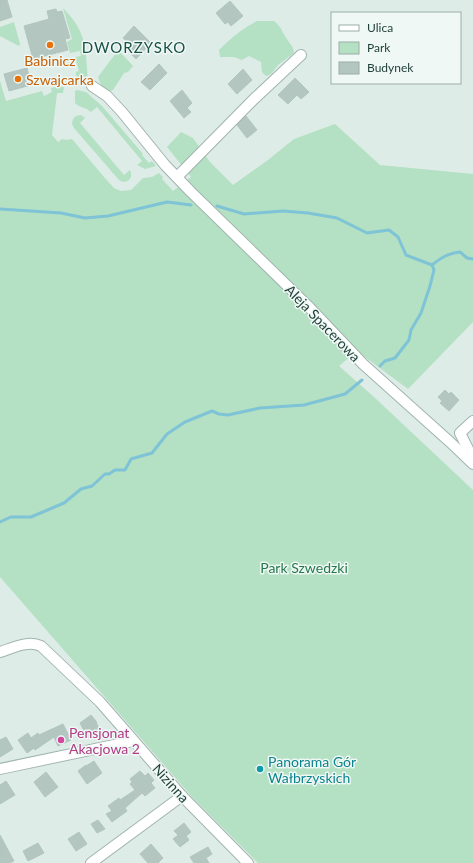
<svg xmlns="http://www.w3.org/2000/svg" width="473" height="863" viewBox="0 0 473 863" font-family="Lato,sans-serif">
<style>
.green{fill:#b4e0c3}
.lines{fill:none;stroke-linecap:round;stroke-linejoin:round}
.stream{stroke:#7fc3d7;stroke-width:3}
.building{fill:#b3c7c0;stroke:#b0c6be}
.minor-casing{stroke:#a1b4af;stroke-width:12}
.minor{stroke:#fff;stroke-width:10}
.food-dot{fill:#e8710a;stroke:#eff8f4;stroke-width:1.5}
.hotel-dot{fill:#d1479c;stroke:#eff8f4;stroke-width:1.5}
.culture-dot{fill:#0f9aa8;stroke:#eff8f4;stroke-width:1.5}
.labels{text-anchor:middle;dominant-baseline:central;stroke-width:3;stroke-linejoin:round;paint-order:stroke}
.food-label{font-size:14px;fill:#c56008;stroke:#eff8f4}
.street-label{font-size:14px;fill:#1e3d37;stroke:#eff8f4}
.park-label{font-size:14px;fill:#24784a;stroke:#eff8f4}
.hotel-label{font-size:14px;fill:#b23c85;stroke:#eff8f4;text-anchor:start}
.culture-label{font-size:14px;fill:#0d838f;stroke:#eff8f4;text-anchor:start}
.neighbourhood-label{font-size:15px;letter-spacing:1px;fill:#185147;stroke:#eff8f4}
</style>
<rect width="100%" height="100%" fill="#deece7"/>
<!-- green -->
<g class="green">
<path d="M63 8C87 32 85 47 88 79L85 80 76 76V72L79 71 75 57 81 56 80 51 70 53 67 42 72 39Z"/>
<path d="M257 21H274C283 28 281 31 287 39 291 46 293 45 294 53L278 65 271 74 266 76 262 72 261 62 249 56 242 60 234 57H220L219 50C231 38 242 29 257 21Z"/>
<polygon points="14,22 20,44 19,46 0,36 0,27"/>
<polygon points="116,53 121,53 133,66 128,72 124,73 113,90 108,92 101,85 98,77"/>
<polygon points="0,81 6,101 42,91 44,96 52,92 51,88 59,86 64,87 63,93 57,93 52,135 58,142 62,139 67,140 72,139 104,177 114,188 121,191 131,190 143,178 152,177 159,173 163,177 162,179 173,191 191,177 167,147 181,132 193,138 210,162 233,185 268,160 294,139 335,124 380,165 473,174 473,322 408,389 357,351 339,366 374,397 473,490 473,863 258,863 193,798 0,577"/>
<path d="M77 90 86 92 102 106 143 154 142 155 149 163 152 161 156 166 145 169 137 165 142 161 97 107 91 112C86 107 79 108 75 103V91Z"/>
<polygon points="81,115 85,118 80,123 124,175 130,170 131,172 131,177 128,181 123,182 119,180 74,128 72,124 73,119 76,116"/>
</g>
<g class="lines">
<!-- stream -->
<g class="stream">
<path d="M217 206 244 214 283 211 308 213 337 218 367 233 389 230 393 233 398 237 406 255 432 265C442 257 447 254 460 252L467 258 473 259"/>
<polyline points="0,209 61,213 85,218 108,216 167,202 191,205"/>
<polyline points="380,366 385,361 395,358 409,340 411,330 421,313 430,286 434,270 432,265"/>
<polyline points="0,522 11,517 31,517 64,503 81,489 92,486 105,474 109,474 115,470 125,470 131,459 152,453 167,434 185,422 212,411 219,414 228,415 260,408 304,405 345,394 362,380"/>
</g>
</g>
<!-- building -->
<g class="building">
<polygon points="0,0 7,0 12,17 0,21"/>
<polygon points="230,1 243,16 231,26 228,22 225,24 216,13"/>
<polygon points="56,9 57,12 62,11 70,38 65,39 68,50 33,59 24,26 49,19 47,11"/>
<polygon points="134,26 151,43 136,59 126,49 131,45 123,38"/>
<polygon points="159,64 167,73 150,90 141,82"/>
<polygon points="27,68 31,85 9,91 4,74"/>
<polygon points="243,69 252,80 237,94 228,84"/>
<polygon points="295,78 309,92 301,99 297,95 288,104 278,95"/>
<polygon points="182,90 192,103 187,108 191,112 184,118 170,101"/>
<polygon points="246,116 257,130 247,138 237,125"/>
<polygon points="445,390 449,394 451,392 459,400 449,411 440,403 442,401 438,397"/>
<polygon points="91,715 96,721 99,730 88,738 80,723"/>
<polygon points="63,724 71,740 58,746 54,737 35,750 34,748 27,753 18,740 28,733 31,738 38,733 39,735"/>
<polygon points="6,737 13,749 0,757 0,740"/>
<polygon points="94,761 102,773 87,784 78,771 86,765 86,766"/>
<polygon points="140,771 145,776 148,773 154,780 151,783 155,788 145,796 142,793 125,808 127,811 112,822 106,814 112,811 108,806 119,798 120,800 135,790 130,784 132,782 130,779"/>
<polygon points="46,772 58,787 45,797 34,782"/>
<polygon points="6,781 15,795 0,804 0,785"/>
<polygon points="98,820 105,829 97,833 91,824"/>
<polygon points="184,823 191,832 186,836 189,840 180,847 173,839 178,835 174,831"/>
<polygon points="79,832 87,844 76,851 68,839"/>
<polygon points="0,835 14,861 9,863 0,863"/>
<polygon points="38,843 44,853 28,861 23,851"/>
<polygon points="151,844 163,858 158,863 148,863 140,854"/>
<polygon points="208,847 212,854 206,858 209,863 194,863 190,857"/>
</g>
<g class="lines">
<!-- minor casing -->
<g class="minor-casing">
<g id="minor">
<polyline points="92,86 107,96 122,112 165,165 191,192 308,306 363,364 450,442 473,464"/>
<polyline points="177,177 254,99 301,55"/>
<polyline points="470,461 469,451 460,433 473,421"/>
<path d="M0 652C13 648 28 640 41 646L100 702 182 796 248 863"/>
<polyline points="0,769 133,741"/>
<polyline points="91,863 182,796"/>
</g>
</g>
<!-- minor -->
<use href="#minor" class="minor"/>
</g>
<!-- markers -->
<g class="food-dot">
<circle cx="50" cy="45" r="4"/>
<circle cx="18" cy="79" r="4"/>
</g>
<circle class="hotel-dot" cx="61" cy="740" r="4"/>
<circle class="culture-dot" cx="260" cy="769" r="4"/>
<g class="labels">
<!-- food labels -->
<g class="food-label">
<text x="50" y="60">Babinicz</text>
<text x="26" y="79" text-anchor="start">Szwajcarka</text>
</g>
<!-- street labels -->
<g class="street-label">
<text transform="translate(323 323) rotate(46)">Aleja Spacerowa</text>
<text transform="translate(171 783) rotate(48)">Nizinna</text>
</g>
<!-- park labels -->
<g class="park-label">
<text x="304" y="567">Park Szwedzki</text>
</g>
<!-- hotel labels -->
<g class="hotel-label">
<text x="69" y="732">Pensjonat<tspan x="69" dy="16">Akacjowa 2</tspan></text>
</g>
<!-- culture labels -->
<g class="culture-label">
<text x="268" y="761">Panorama Gór<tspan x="268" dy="16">Wałbrzyskich</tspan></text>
</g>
<!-- neighbourhood labels -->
<g class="neighbourhood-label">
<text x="134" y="47">DWORZYSKO</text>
</g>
</g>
<!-- legend -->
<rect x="331" y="12" width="130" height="72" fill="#eff8f4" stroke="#9bada8"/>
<rect x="339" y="25" width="20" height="6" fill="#ffffff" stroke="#9bada8"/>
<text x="367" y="32" font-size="12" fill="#1e3d37">Ulica</text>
<rect x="339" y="42" width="20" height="12" fill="#b4e0c3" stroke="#9bada8"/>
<text x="367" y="52" font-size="12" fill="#1e3d37">Park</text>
<rect x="339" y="62" width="20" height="12" fill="#b3c7c0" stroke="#9bada8"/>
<text x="367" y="72" font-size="12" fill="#1e3d37">Budynek</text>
</svg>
